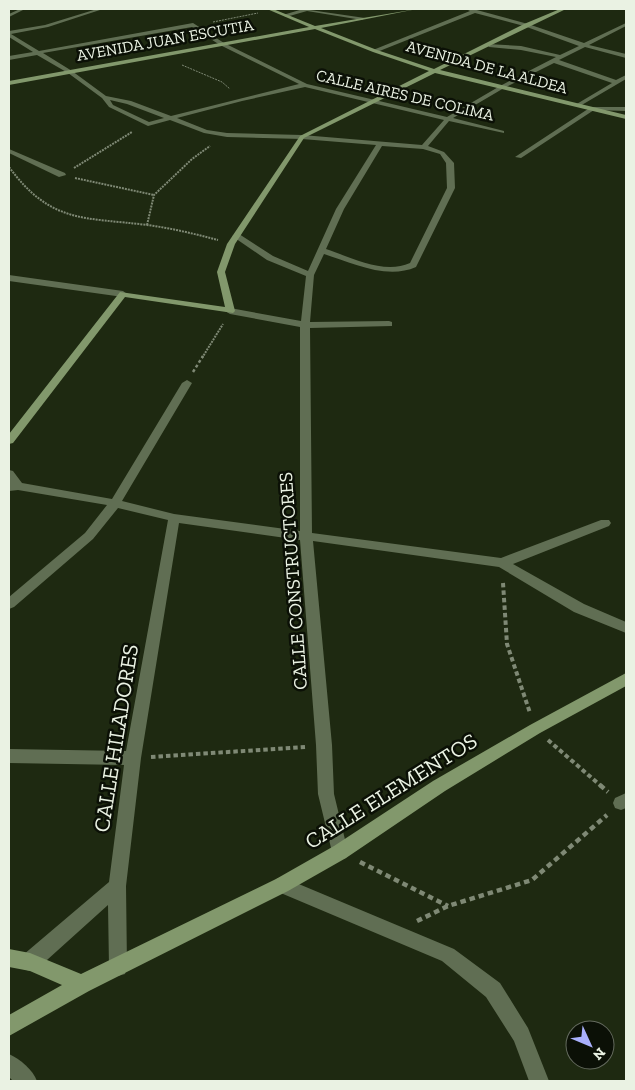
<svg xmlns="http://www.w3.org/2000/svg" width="635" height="1090" viewBox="0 0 635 1090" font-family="'Zilla Slab',serif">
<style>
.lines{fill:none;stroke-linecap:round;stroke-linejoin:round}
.path-far4{stroke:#7f8975;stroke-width:1;stroke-dasharray:2 1;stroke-linecap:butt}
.path-far3{stroke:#7f8975;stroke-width:2;stroke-dasharray:2 1;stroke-linecap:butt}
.path-far2{stroke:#7f8975;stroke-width:2.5;stroke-dasharray:3 2.5;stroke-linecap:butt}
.path-far1{stroke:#7f8975;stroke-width:4;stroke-dasharray:4.5 3;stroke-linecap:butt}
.path{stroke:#7f8975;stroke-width:4.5;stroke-dasharray:5.5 4;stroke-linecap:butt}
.street{fill:#606e53;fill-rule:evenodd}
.secondary{fill:#82986c;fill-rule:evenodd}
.labels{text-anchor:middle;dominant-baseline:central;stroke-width:5;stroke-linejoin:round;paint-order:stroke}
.far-street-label{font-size:16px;fill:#eaf2e3;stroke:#0b1006}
.street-label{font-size:19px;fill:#eaf2e3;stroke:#0b1006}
.near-street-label{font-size:22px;fill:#eaf2e3;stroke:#0b1006}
</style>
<rect width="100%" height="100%" fill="#1e2911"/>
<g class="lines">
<!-- path-far4 -->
<g class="path-far4">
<polyline points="213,22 258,13"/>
<polyline points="182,65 222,82 230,89"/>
</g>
<!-- path-far3 -->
<g class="path-far3">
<path d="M9 167C51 224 84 217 147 225 171 228 195 234 218 240"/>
<polyline points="74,168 132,132"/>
<polyline points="75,178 154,195"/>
<polyline points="147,225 154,195 192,159 210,146"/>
<polyline points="202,358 223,324"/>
</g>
<!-- path-far2 -->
<polyline class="path-far2" points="193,372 203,356"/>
<!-- path-far1 -->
<g class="path-far1">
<polyline points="503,583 507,644 530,713"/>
<polyline points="548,740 601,786"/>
<polyline points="151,757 305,747"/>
</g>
<!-- path -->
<g class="path">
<polyline points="600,785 608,792"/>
<polyline points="360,862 448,906"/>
<polyline points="417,921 448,906 532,880 607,815"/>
</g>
<!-- street -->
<g class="street">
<polygon points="20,9 25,9 9,17 9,14"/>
<path d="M97 9H103L48 27 11 34 39 51 193 23 224 43 307 84 447 117 500 86 556 57 521 50 489 47 487 44 521 46 560 55 579 46 524 26 475 13 377 52H373V50L470 11 466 9H473L528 24 584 43 626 23V26L589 45 626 54V58L585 47 559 60 616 80 626 75V79L580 106 575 105 612 83 554 63 504 88 453 118 504 131V133L449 121 428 146 444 152 454 163 455 188 416 267C387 280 352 263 324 254L314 275 310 322 389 321 392 322V326L310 328 312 533 501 558 601 520H609L611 523 609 526 513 564 584 604 626 622V633L574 612 499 567 313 541 332 745 334 794 348 852 346 858 340 860 334 858 332 852 318 794 316 745 300 540 179 523 141 758 126 886 127 967 125 974 118 976 111 974 109 967 108 905 37 969 30 971 23 969 21 962 23 955 109 882 124 765 9 763V749L126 751 168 520 118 508 93 539 14 607 9 609V597L85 533 107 505 18 490 9 491V470L13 471 22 483 112 499 182 383 187 380 192 383 122 501 174 514 300 531V327L230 314 225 311 230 308 301 321 306 276 267 260 232 236 239 234 273 256 308 271 336 209 376 145 302 139 227 137 204 133 170 120 148 126 109 107 102 98 68 73 37 55 9 60V56L33 52 9 37V31L45 25ZM192 27 220 45 299 84 171 116 131 101 106 96 72 71 43 53ZM305 87 444 120 422 145 302 135 227 133 207 130 177 118 242 101ZM110 100 127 104 164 118 149 122 113 105ZM382 146 423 149 440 154 446 163 447 188 410 263C384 275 350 257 326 249L344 209Z"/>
<polygon points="303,9 365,18 362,20 307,11 286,17 283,15"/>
<polygon points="591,107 626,107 626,111 594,110 521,158 515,157"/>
<polygon points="9,149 65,173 66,175 59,177 9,153"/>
<polygon points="9,275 123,291 127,294 123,297 9,281"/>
<polygon points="626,793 626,808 621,810 615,808 613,803 615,798"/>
<polygon points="282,877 454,949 500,983 528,1028 549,1081 529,1081 514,1041 486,997 442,961 276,891 273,885 276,879"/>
<path d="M9 1054C20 1059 33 1070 37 1081H13L9 1077Z"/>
</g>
<!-- secondary -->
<g class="secondary">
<polygon points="267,9 273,9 315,26 417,9 321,28 377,50 434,69 524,24 560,9 566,9 440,70 626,115 626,119 435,73 304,138 235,244 225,272 235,311 233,313 125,297 13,443 9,444 9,434 120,292 225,307 217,272 227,244 300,136 429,71 373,52 315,29 9,85 9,81 309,27"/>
<polygon points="626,673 626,686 540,733 445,791 346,858 288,891 89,991 9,1036 9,1015 62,985 30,971 9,967 9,949 30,953 81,974 276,879 334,846 433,781 530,725"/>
</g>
</g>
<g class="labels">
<!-- far-street labels -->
<g class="far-street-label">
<text transform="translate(165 40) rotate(-10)">AVENIDA JUAN ESCUTIA</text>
<text transform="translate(487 67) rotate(15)">AVENIDA DE LA ALDEA</text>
<text transform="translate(405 95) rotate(13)">CALLE AIRES DE COLIMA</text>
</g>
<!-- street labels -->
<g class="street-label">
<text transform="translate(293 581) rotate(-94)">CALLE CONSTRUCTORES</text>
</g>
<!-- near-street labels -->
<g class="near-street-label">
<text transform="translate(116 738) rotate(-81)">CALLE HILADORES</text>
<text transform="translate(391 791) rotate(-32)">CALLE ELEMENTOS</text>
</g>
</g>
<!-- border -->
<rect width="635" height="1090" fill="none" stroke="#eaf2e3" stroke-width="20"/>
<!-- north arrow -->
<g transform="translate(590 1045) rotate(134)"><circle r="24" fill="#0b1006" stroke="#646a5e"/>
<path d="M0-4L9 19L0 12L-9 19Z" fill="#a9b0fc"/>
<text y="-8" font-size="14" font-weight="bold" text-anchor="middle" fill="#eaf2e3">N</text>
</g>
</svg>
